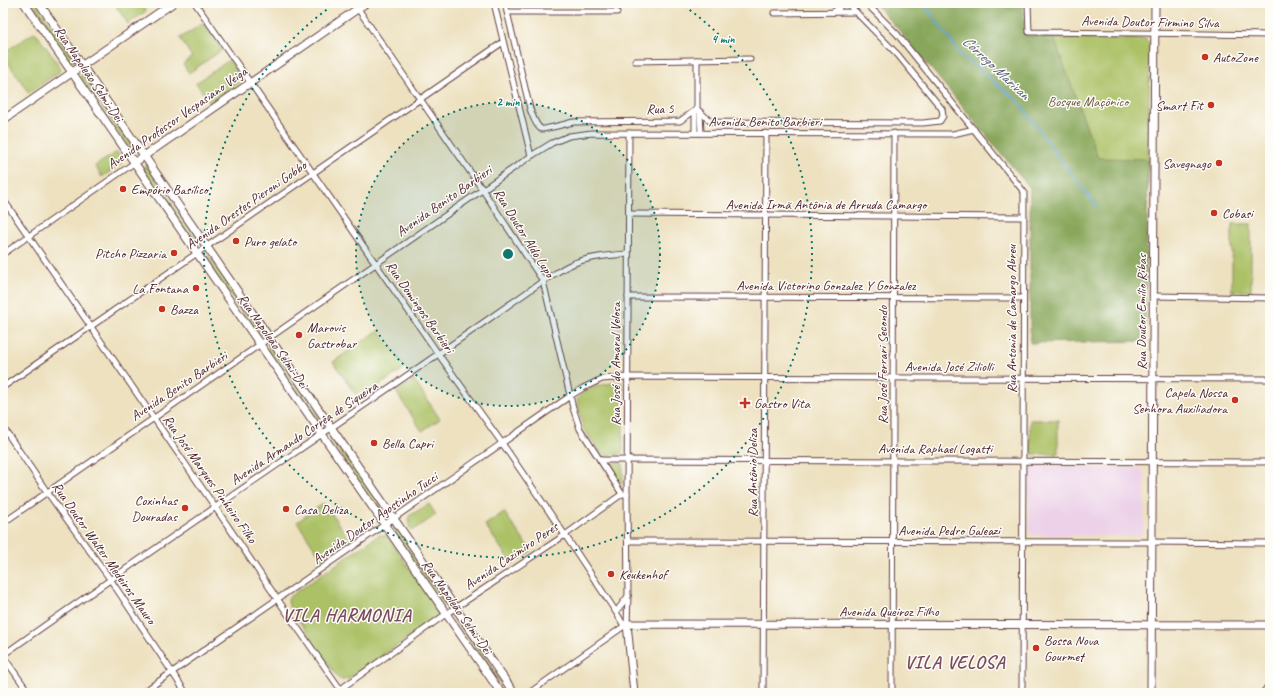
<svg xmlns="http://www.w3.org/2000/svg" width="1273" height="696" viewBox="0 0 1273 696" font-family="Caveat,sans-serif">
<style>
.built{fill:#ecd1e9}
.green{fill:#acc166;stroke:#7b7048}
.forest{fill:#89a75b;stroke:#6a6343}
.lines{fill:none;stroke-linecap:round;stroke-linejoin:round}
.stream{stroke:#5fa3d4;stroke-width:2}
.street-casing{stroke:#623c41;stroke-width:7}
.secondary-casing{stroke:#623c41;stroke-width:9}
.primary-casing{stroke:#623c41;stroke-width:10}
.street{stroke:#fff;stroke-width:5}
.secondary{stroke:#fff;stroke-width:7}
.primary{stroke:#fff;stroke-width:8}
.ring{fill:none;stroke:#0f766e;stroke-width:2;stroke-dasharray:2 4}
.poi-dot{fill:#c8321e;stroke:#fdfcf7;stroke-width:1.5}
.labels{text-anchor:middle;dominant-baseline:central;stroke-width:3;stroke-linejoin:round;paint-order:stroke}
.street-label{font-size:14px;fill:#4a1f2b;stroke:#fdfcf7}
.poi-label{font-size:14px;fill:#4a1f2b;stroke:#fdfcf7;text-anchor:start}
.park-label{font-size:14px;fill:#6c5840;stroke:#fdfcf7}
.water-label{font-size:15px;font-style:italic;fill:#535a77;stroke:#fdfcf7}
.district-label{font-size:18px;font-weight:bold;letter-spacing:1px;fill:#7b4b5e;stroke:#fdfcf7}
.centre{fill:#0f766e;stroke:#fdfcf7;stroke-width:2}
.ring-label{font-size:12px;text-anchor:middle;font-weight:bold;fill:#0f766e;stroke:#fdfcf7;stroke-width:3;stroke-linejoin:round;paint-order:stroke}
</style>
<rect width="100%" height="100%" fill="#fdfcf7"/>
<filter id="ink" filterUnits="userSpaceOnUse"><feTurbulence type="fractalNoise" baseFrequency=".025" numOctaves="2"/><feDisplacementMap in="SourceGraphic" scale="8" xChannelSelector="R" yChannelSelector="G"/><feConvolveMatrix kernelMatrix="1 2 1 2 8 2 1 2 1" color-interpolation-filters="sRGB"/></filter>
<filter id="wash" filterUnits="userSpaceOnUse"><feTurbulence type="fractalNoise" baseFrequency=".012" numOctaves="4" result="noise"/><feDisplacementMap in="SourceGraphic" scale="16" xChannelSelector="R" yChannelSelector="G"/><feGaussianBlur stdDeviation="0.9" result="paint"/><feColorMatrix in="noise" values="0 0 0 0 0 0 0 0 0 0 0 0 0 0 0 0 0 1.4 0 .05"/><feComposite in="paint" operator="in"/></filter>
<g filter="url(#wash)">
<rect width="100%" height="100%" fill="#ede1c0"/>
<!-- built -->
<polygon class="built" points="1033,466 1139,468 1143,471 1145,476 1144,529 1143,532 1138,536 1032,535 1029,529 1029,474 1030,468"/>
<!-- green -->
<g class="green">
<polygon points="29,3 35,3 74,59 74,62 71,62 69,60"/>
<polygon points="114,3 140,3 146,11 128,24"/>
<polygon points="204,23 222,50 189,73 183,64 192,57 180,38"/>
<polygon points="35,32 59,65 61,69 59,72 29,93 3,55 3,53"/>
<polygon points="1024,35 1054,38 1146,39 1150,43 1148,189 1030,188"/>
<polygon points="229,60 240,76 239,83 210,103 196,83"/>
<polygon points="81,75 85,76 135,148 135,153 133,153 131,151 81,78"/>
<polygon points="117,152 122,159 121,164 102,177 95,166"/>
<polygon points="144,166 147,166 199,241 199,244 197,244 193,242 144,171"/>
<rect x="1232" y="224" width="19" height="67"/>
<polygon points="208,257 210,257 261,331 261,335 258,334 206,261 206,258"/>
<polygon points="379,330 405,368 359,399 333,362"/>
<polygon points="268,346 272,346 323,422 323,425 320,425 267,349"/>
<polygon points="414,380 440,419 422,431 396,392"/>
<path d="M619 382 622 383 623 386V451L620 454 605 455 600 452 583 428 577 399C585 387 605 384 619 382Z"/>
<polygon points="1030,420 1058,420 1058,454 1033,454 1030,452"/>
<polygon points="332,436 335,438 387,514 386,516 383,516 379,511 331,441 330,438"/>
<polygon points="611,463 621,463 623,464 623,484 621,483 609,465 609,464"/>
<polygon points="324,503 350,540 322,559 297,522"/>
<path d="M429 504 436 515 412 531C409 526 407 522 409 516Z"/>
<polygon points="504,512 531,551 512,564 485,525"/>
<polygon points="395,528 398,529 448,603 448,605 447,606 444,605 393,531 393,529"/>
<polygon points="379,535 387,536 438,610 438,614 437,618 348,679 343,680 338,678 289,606 288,601 289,597"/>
<polygon points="456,618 460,620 511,693 507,693 485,661 481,658 455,620"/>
</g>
<!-- forest -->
<polygon class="forest" points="874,3 1023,3 1025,35 1054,38 1098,158 1148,159 1145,341 1030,343 1030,188 898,29"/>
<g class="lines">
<!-- stream -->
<polyline class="stream" points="923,3 962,56 1019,102 1060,159 1097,207"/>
</g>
</g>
<g filter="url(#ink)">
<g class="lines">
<!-- street casing -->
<g class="street-casing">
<g id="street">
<polyline points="195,3 439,355 502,443 565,535 616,612 624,626"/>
<polyline points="354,3 482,189 543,281 573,408 580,429 622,494 627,494"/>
<polyline points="494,3 531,156"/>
<path d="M505 3 530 109C533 116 535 125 541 129 544 130 568 123 574 122L680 121 697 109 710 121 717 122 923 123 940 121 943 116 942 109 898 55 847 3"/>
<polyline points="866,3 897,34 1024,192 1022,693"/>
<polyline points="1028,3 1029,32 1139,33 1270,35"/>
<polyline points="507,12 617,12"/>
<polyline points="833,12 839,8 840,3"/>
<polyline points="774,13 856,12"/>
<polyline points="635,61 750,59"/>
<polyline points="697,109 697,60"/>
<polyline points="695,111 695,133"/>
<polyline points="700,112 701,133"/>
<polyline points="3,199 215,507 278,600 343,693"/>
<polyline points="629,214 1024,217"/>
<polyline points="3,254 134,163"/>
<polyline points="1154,296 1270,298"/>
<polyline points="628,297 1023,298"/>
<polyline points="3,387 503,42"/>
<polyline points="3,427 47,492 110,579 186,693"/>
<polyline points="600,460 1270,462"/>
<polyline points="3,523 531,156 552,143 569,136 592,133 953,134 974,129"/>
<polyline points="628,541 1144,542 1270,543"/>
<polyline points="616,612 628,596"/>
<path d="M3 655C182 528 364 407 543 281 552 276 561 269 570 265 586 257 610 255 628 254"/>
<polyline points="3,656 29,693"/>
<polyline points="142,693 570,396 583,388 602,379 628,377 1270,379"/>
<polyline points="335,693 446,614 565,535 622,494"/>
<polyline points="529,693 627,624 628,595 627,494 629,133"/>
<polyline points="763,693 766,133"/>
<polyline points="892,693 894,133"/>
</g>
</g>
<!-- secondary casing -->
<g class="secondary-casing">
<g id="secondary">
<polyline points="24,3 501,693"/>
<polyline points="39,3 514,693"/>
<polyline points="3,120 173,3"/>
<polyline points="134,163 366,3"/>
<polyline points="634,693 627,624 1270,625"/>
<polyline points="1151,693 1155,3"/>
</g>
</g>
<!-- primary casing -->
<g class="primary-casing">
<polyline id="primary" points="1265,693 1270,686"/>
</g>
<!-- street -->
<use href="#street" class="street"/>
<!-- secondary -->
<use href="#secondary" class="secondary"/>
<!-- primary -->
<use href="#primary" class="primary"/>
</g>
</g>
<!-- distance rings -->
<circle cx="508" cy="254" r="152" fill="#0f766e" fill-opacity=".12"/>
<g class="ring">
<circle cx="508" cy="254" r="152"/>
<path d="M680 3A304 304 0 1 1 336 3"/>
</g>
<!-- markers -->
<g class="poi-dot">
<circle cx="1205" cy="57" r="4"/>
<circle cx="1211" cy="105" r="4"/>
<circle cx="1219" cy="163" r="4"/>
<circle cx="123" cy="189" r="4"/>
<circle cx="1214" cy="213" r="4"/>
<circle cx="236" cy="241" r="4"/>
<circle cx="174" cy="253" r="4"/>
<circle cx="196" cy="288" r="4"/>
<circle cx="162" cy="309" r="4"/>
<circle cx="299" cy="335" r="4"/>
<circle cx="1235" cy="400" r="4"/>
<path d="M743 397h4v4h4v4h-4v4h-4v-4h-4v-4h4z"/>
<circle cx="374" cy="443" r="4"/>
<circle cx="185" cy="508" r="4"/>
<circle cx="286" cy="509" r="4"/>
<circle cx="611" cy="574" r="4"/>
<circle cx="1036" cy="648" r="4"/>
</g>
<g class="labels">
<!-- street labels -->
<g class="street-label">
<text transform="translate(1150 22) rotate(1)">Avenida Doutor Firmino Silva</text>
<text transform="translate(89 74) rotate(56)">Rua Napoleão Selmi-Dei</text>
<text transform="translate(660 109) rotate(-1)">Rua 5</text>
<text transform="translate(177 118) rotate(-35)">Avenida Professor Vespasiano Veiga</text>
<text x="765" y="121">Avenida Benito Barbieri</text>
<text transform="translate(444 201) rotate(-35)">Avenida Benito Barbieri</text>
<text x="826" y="204">Avenida Irmã Antônia de Arruda Camargo</text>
<text transform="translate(246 205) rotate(-35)">Avenida Orestes Pieroni Gobbo</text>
<text transform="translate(524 233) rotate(58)">Rua Doutor Aldo Lupo</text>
<text x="826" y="285">Avenida Victorino Gonzalez Y Gonzalez</text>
<text transform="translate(420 307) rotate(55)">Rua Domingos Barbieri</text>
<text transform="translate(1141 312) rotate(-90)">Rua Doutor Emílio Ribas</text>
<text transform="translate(1011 319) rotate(-90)">Rua Antonia de Camargo Abreu</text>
<text transform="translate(273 341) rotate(55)">Rua Napoleão Selmi-Dei</text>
<text transform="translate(615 364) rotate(-90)">Rua José do Amaral Velosa</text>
<text transform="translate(882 365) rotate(-90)">Rua José Ferrari Secondo</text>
<text x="949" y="366">Avenida José Ziliolli</text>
<text transform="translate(179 386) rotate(-34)">Avenida Benito Barbieri</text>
<text transform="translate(304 433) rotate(-34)">Avenida Armando Corrêa de Siqueira</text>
<text x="935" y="448">Avenida Raphael Logatti</text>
<text transform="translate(752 473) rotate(-90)">Rua Antônio Deliza</text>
<text transform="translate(210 479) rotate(55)">Rua José Marques Pinheiro Filho</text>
<text transform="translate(375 518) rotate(-35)">Avenida Doutor Agostinho Tucci</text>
<text x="949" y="530">Avenida Pedro Galeazi</text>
<text transform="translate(104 553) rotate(55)">Rua Doutor Walter Medeiros Mauro</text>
<text transform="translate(511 556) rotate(-34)">Avenida Cazimiro Peres</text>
<text transform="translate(457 607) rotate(55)">Rua Napoleão Selmi-Dei</text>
<text x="889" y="611">Avenida Queiroz Filho</text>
</g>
<!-- poi labels -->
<g class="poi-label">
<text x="1213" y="57">AutoZone</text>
<text x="1203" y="105" text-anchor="end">Smart Fit</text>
<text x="1211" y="163" text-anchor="end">Savegnago</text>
<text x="131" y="189">Empório Basílico</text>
<text x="1222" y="213">Cobasi</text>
<text x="244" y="241">Puro gelato</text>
<text x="166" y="253" text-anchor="end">Pitcho Pizzaria</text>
<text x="188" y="288" text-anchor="end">La Fontana</text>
<text x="170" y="309">Bazza</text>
<text x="307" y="327">Marovis<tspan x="307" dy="16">Gastrobar</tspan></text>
<text x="1227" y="392" text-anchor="end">Capela Nossa<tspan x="1227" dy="16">Senhora Auxiliadora</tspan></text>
<text x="754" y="403">Gastro Vita</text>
<text x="382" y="443">Bella Capri</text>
<text x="177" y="500" text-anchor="end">Coxinhas<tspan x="177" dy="16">Douradas</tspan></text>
<text x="294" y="509">Casa Deliza</text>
<text x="619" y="574">Keukenhof</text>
<text x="1044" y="640">Bossa Nova<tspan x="1044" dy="16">Gourmet</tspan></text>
</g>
<!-- park labels -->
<g class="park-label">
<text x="1088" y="101">Bosque Maçônico</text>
</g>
<!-- water labels -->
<g class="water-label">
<text transform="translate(996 68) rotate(43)">Córrego Marivan</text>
</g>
<!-- district labels -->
<g class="district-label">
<text x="347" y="615">VILA HARMONIA</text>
<text x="955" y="662">VILA VELOSA</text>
</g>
</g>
<circle cx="508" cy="254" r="6" class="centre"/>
<g class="ring-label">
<text x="723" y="43">4 min</text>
<text x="508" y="106">2 min</text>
</g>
<!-- margin -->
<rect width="1273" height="696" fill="none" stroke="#fdfcf7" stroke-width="16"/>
</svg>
